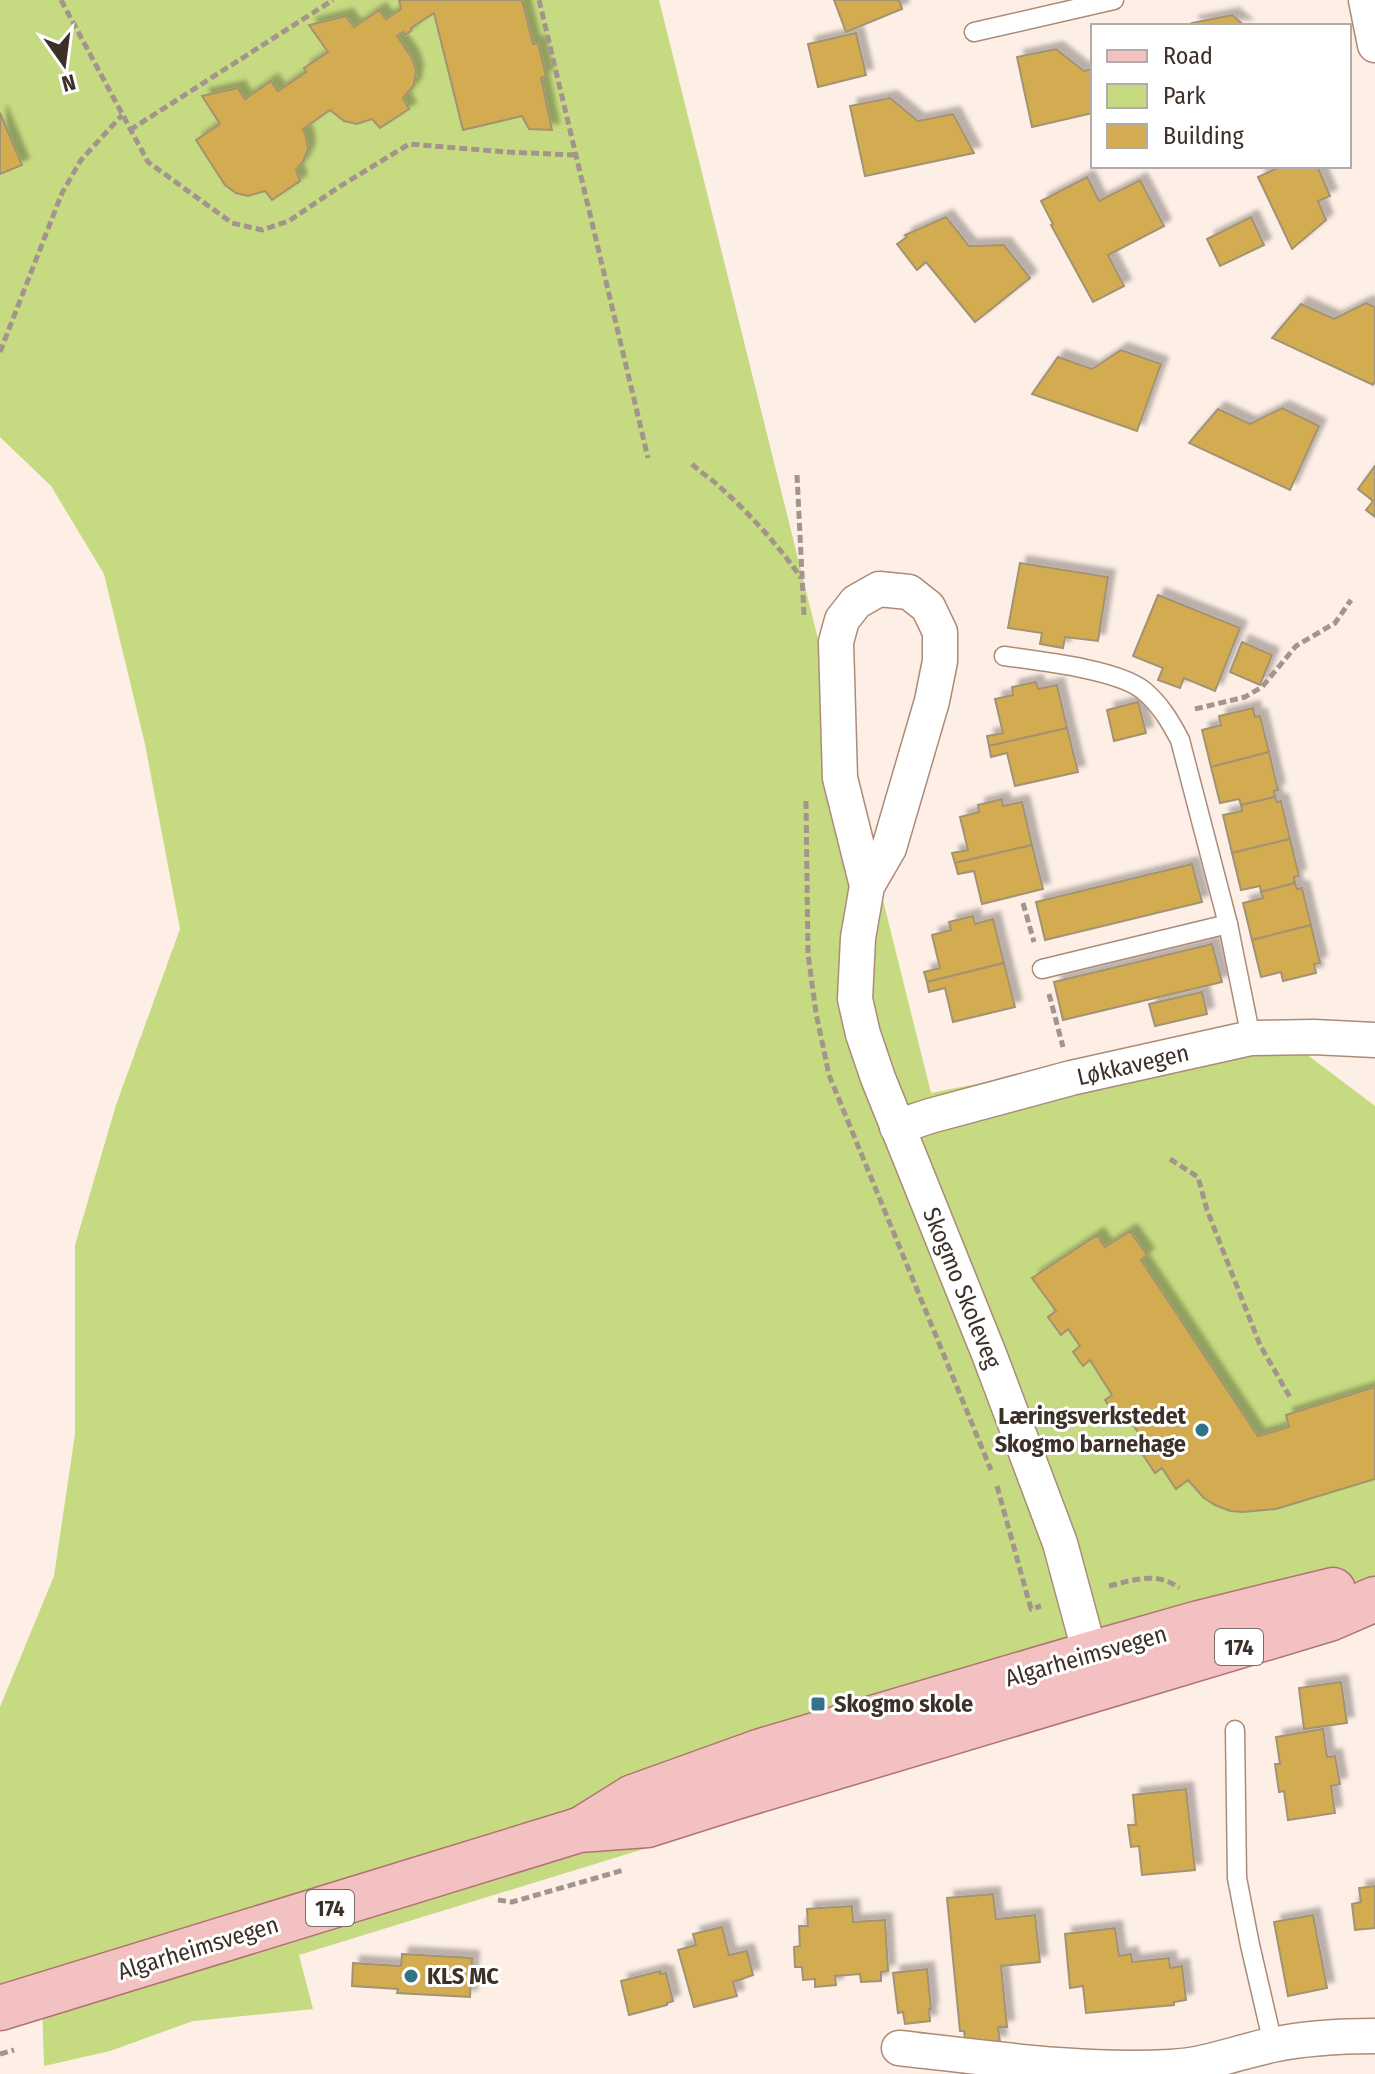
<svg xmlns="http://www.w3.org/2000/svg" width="1375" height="2074" viewBox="0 0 1375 2074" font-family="'Fira Sans Condensed',sans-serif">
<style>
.green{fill:#c6da81}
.building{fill:#d3ab51;stroke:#a29373;stroke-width:2;filter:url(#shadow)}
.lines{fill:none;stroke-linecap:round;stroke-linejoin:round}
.lane-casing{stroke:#ac8b77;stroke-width:21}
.street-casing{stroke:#ac8b77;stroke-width:37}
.primary-casing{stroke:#af7471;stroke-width:47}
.path{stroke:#a3958d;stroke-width:5;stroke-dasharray:8 4;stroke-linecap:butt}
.lane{stroke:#fff;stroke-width:18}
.street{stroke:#fff;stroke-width:34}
.primary{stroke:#f4c1c2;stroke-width:44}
.poi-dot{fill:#337387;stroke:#fff;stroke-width:3}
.labels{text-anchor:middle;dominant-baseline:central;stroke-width:6;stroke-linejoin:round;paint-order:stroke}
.shield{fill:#fff;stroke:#776e68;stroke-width:2}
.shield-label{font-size:22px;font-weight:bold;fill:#3d3028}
.street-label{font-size:24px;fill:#3d3028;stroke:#fff}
.poi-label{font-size:24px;font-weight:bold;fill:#3d3028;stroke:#fff;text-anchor:start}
</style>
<defs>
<filter id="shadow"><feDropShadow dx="7" dy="-7" stdDeviation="2" flood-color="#0004"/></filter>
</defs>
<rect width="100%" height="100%" fill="#fdefe6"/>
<!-- green -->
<polygon class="green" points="0,0 659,0 931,1093 1269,1026 1375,1106 1375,1602 1086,1713 299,1955 313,2009 193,2021 110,2051 44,2066 42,2002 0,2014 0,1707 54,1576 75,1434 75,1245 116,1105 180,929 145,744 104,574 51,486 0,437"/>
<!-- building -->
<g class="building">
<polygon points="399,0 522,0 533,44 538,43 546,76 541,78 552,130 529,129 522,116 463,130 434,13 411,28 412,30 405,35 403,32 397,36 412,58 416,71 414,85 403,98 409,109 380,128 372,119 357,124 344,121 330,110 303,129 306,136 308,149 303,161 296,170 300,181 272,200 265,191 248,196 236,193 225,185 196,140 220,124 202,96 238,88 245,99 271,81 278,91 306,72 304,68 328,52 309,25 346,16 354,27 379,10 386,19 401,9"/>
<polygon points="834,0 899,0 902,9 846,32"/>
<polygon points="1232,15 1245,26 1193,26 1192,23"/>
<polygon points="856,33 866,75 818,87 808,44"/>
<polygon points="1056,49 1084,71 1093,69 1093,113 1032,127 1017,57"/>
<polygon points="890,98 918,121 953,114 974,153 865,176 850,106"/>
<polygon points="0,113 22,165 0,174"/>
<polygon points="1282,166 1317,166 1330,196 1318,201 1326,220 1292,249 1258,177"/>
<polygon points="1087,177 1099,201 1140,180 1164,226 1108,255 1124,286 1093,302 1051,225 1053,224 1041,201"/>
<polygon points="946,217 969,246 1004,245 1030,278 975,322 926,262 917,270 897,244 907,237 905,235"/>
<polygon points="1251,217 1264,245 1220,266 1207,239"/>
<polygon points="1366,303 1375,307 1375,381 1373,385 1272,338 1301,304 1334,319"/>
<polygon points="1121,350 1161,364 1137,431 1032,394 1058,357 1092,369"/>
<polygon points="1282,408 1319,426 1290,490 1189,443 1218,409 1250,424"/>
<polygon points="1375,466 1375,517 1366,510 1373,501 1358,489"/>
<polygon points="1020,563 1108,577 1098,641 1065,637 1063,648 1040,644 1042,633 1008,628"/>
<polygon points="1158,595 1240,628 1215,691 1184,678 1180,688 1158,680 1163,668 1133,656"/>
<polygon points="1242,642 1272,655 1260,685 1230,672"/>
<polygon points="1036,682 1038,689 1057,685 1067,728 989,746 987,736 1003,733 995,699 1013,695 1012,687"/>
<polygon points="1138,702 1146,733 1114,741 1107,710"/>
<polygon points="1253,708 1255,717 1260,716 1269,752 1211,767 1202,730 1221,725 1219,716"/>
<polygon points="1067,728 1078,772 1015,786 1007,753 991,757 989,746"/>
<polygon points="1269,752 1278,790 1274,791 1275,797 1241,805 1239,799 1220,803 1211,767"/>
<polygon points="1275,797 1277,802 1281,801 1290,839 1232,853 1223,815 1242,811 1241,805"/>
<polygon points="1002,799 1003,806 1022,802 1032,845 955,863 952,853 968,850 960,817 979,812 978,805"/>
<polygon points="1290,839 1299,876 1294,877 1295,883 1261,892 1260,886 1241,890 1232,853"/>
<polygon points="1032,845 1043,889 982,904 974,871 958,874 955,863"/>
<polygon points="1192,864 1202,902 1045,940 1036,902"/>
<polygon points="1295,883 1297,889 1302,888 1311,925 1252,940 1243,903 1263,898 1261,892"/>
<polygon points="973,916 975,924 993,919 1004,963 927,982 924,972 940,968 932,935 951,930 949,922"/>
<polygon points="1311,925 1320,963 1314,964 1316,973 1283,981 1281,972 1261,977 1252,940"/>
<polygon points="1212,944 1222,982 1063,1020 1054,982"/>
<polygon points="1004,963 1015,1007 953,1022 945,988 929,992 927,982"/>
<polygon points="1202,992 1207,1014 1155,1026 1149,1004"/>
<polygon points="1130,1231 1147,1255 1141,1260 1258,1436 1289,1427 1286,1415 1375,1387 1375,1479 1276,1509 1243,1512 1230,1511 1215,1505 1204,1498 1188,1480 1176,1489 1162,1468 1155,1473 1143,1455 1150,1450 1125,1413 1117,1418 1105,1400 1112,1395 1090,1360 1083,1366 1073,1352 1080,1346 1068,1329 1061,1335 1048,1317 1056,1311 1032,1278 1097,1235 1105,1247"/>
<polygon points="1341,1682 1347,1723 1304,1729 1299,1688"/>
<polygon points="1323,1729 1327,1757 1335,1756 1340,1784 1331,1786 1335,1813 1288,1820 1284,1791 1279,1792 1275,1764 1280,1764 1276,1737"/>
<polygon points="1186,1789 1195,1870 1142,1875 1139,1846 1131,1847 1128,1825 1136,1825 1133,1795"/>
<polygon points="1375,1886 1375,1928 1355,1930 1352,1904 1361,1902 1359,1888"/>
<polygon points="993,1894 996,1919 1035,1915 1040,1962 1001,1966 1007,2027 998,2027 1000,2042 966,2045 964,2031 960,2031 947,1898"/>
<polygon points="852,1906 853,1922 885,1920 888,1971 881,1972 881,1981 861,1982 860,1974 835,1976 836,1985 815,1987 815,1979 803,1980 802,1967 795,1967 794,1947 800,1946 799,1926 808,1926 807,1909"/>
<polygon points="1313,1915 1327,1988 1288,1996 1274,1922"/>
<polygon points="722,1927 729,1955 747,1951 753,1975 733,1982 737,1996 694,2007 678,1950 696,1945 693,1934"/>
<polygon points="1115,1928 1119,1956 1131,1954 1132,1962 1169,1958 1170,1968 1182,1966 1186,2000 1174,2002 1174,2005 1086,2013 1083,1986 1070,1988 1065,1934"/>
<polygon points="402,1954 472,1958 470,1997 397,1993 398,1989 352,1986 353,1963 401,1966"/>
<polygon points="927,1969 931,2009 929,2009 930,2021 905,2024 903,2012 898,2013 893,1973"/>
<polygon points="660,1971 660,1974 666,1973 673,2001 667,2003 667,2005 629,2015 621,1981"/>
</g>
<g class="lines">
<!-- lane casing -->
<g class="lane-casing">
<g id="lane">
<polyline points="974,32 1114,0"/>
<path d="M1004 656C1039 661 1116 669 1143 690 1160 704 1170 721 1180 740L1228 924 1251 1038"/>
<polyline points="1042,969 1228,924"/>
<polyline points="1235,1730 1237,1878 1250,1945 1273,2044"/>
</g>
</g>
<!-- street casing -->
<g class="street-casing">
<g id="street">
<polyline points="1366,0 1375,45"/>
<polyline points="867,886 840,778 836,642 842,620 856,602 879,589 909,592 928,607 940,632 940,661 932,701 889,848 867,886 858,938 855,999 863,1034 878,1078 989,1354 1060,1543 1090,1654 1097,1675"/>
<polyline points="897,1127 930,1116 1071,1078 1251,1038 1314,1037 1375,1040"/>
<path d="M899 2048C989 2058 1081 2072 1171 2067 1207 2065 1238 2052 1272 2045 1305 2038 1341 2036 1375 2036"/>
</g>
</g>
<!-- primary casing -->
<g class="primary-casing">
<g id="primary">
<polyline points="585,1827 633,1797 761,1751 1090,1654 1199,1623 1333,1590"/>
<polyline points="0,2008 579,1830 647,1825 732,1798 1329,1619 1375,1599"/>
</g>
</g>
<!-- path -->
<g class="path">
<polyline points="61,0 148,162 232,223 262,230 289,221 339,187 409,144 506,152 575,155"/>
<polyline points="539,0 648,458"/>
<polyline points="130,130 333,0"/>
<polyline points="0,352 62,193 81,160 122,115"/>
<path d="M692 464C701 473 712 479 721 488 749 513 780 547 801 578"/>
<polyline points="797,475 804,615"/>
<polyline points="1195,709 1245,697 1262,687 1296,646 1335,623 1351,600"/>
<polyline points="806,801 808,954 816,1013 829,1075 991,1470"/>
<polyline points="1023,903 1034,942"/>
<polyline points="1049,994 1063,1047"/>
<polyline points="1170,1159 1198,1177 1207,1210 1260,1345 1291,1399"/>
<polyline points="997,1486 1031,1609 1041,1606"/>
<path d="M1109 1586C1134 1580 1157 1571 1179 1588"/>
<polyline points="498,1900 512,1902 624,1870"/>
<polyline points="0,2054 14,2050"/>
</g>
<!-- lane -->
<use href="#lane" class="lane"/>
<!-- street -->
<use href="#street" class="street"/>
<!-- primary -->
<use href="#primary" class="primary"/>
</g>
<!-- markers -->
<g class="poi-dot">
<circle cx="1202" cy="1430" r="8"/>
<rect x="810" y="1696" width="16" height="16" rx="4"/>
<circle cx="411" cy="1976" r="8"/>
</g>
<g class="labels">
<!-- shield labels -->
<g class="shield">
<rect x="1215" y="1629" width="48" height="36" rx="6"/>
<rect x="306" y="1890" width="48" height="36" rx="6"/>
</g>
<g class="shield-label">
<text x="1239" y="1647">174</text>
<text x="330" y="1908">174</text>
</g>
<!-- street labels -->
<g class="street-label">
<text transform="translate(1133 1065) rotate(-13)">Løkkavegen</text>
<text transform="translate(962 1288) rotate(68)">Skogmo Skoleveg</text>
<text transform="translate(1086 1656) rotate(-16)">Algarheimsvegen</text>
<text transform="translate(198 1948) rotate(-17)">Algarheimsvegen</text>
</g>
<!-- poi labels -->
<g class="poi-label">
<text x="1186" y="1416" text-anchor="end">Læringsverkstedet<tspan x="1186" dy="28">Skogmo barnehage</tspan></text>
<text x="834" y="1704">Skogmo skole</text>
<text x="427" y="1976">KLS MC</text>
</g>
</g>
<!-- legend -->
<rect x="1091" y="24" width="260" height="144" fill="#ffffff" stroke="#b1aca9" stroke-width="2"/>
<rect x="1107" y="50" width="40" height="12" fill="#f4c1c2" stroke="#b1aca9" stroke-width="2"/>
<text x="1163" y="64" font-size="24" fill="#3d3028">Road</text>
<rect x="1107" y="84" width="40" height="24" fill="#c6da81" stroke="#b1aca9" stroke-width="2"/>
<text x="1163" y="104" font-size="24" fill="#3d3028">Park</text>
<rect x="1107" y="124" width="40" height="24" fill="#d3ab51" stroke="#b1aca9" stroke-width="2"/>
<text x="1163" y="144" font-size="24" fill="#3d3028">Building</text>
<!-- north arrow -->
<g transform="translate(64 64) rotate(166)" stroke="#ffffff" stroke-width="6" paint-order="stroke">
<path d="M0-6L14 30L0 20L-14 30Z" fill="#3d3028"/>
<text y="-12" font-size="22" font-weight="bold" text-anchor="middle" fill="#3d3028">N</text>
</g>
</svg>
